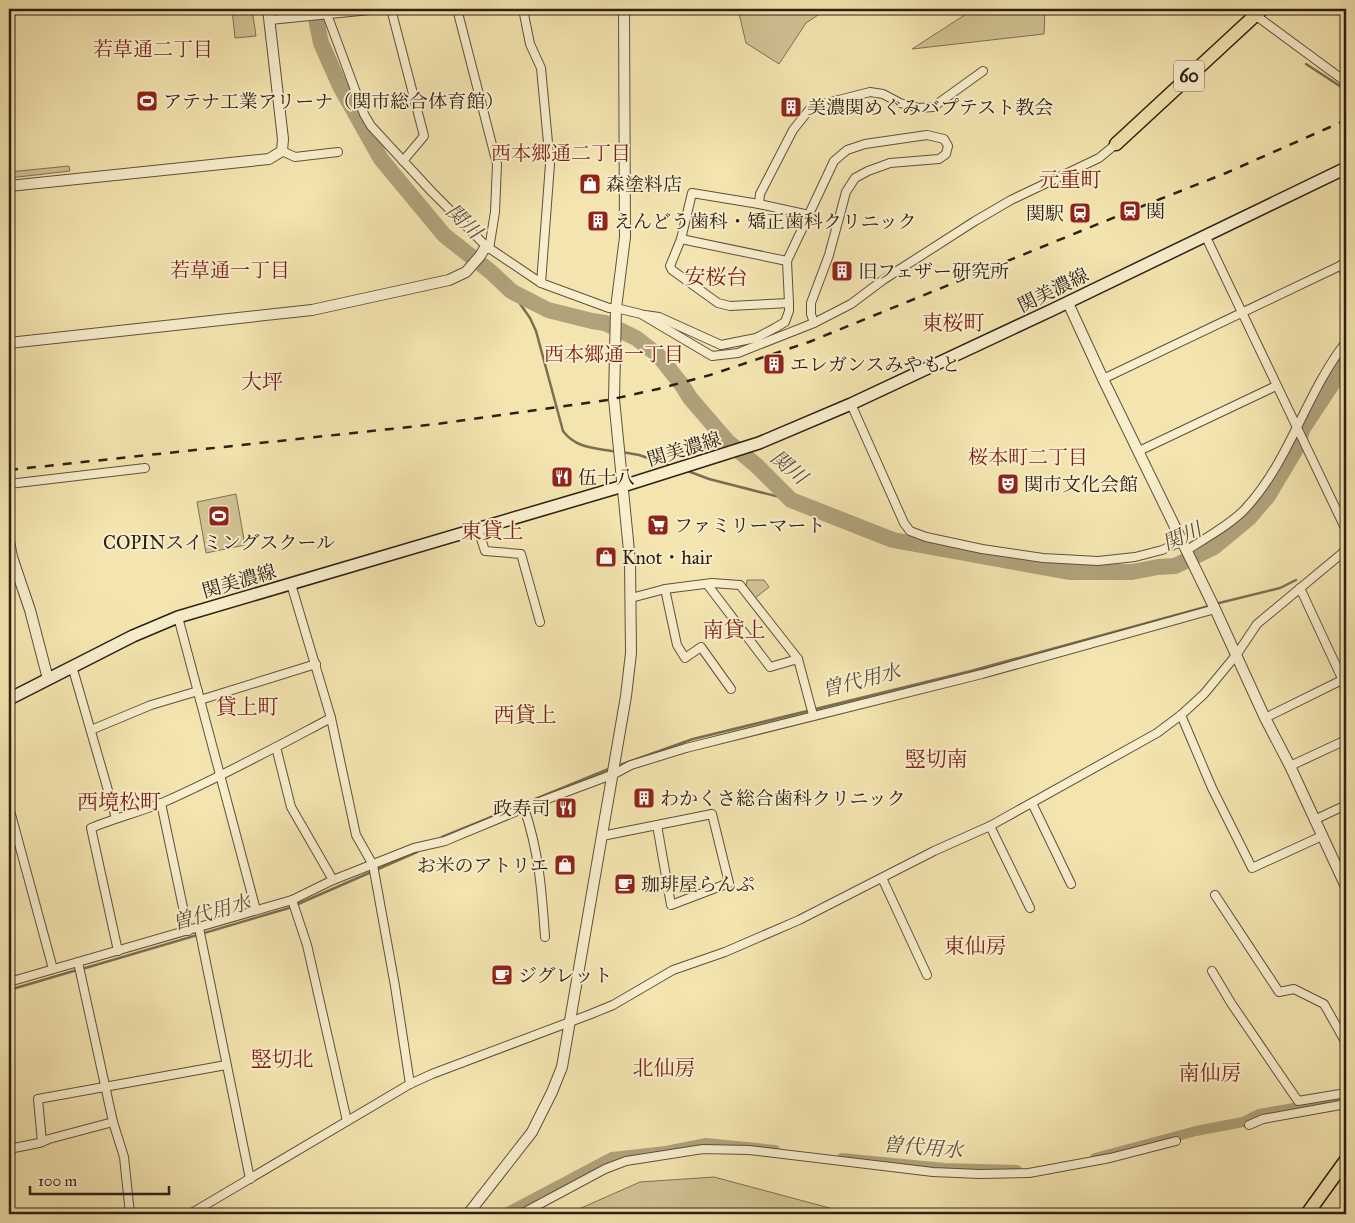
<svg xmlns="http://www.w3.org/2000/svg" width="1355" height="1223" viewBox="0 0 1355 1223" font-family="'IM FELL Great Primer','Noto Serif JP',serif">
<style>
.green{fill:#d2c495;stroke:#7f7254}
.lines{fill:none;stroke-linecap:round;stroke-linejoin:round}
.stream{stroke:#7b6e52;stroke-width:2.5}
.canal{stroke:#b0a27b;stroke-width:10}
.river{stroke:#b0a27b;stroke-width:16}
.minor-casing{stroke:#5e513b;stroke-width:10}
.tertiary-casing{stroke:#5e513b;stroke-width:12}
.secondary-casing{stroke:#2c2014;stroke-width:14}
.primary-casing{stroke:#2c2014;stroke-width:15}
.trunk-casing{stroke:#2c2014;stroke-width:15}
.minor{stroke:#f8eecc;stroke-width:8}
.tertiary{stroke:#f8eecc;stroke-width:10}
.secondary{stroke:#f8eecc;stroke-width:11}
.primary{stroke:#f4e5b0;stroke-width:12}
.trunk{stroke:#f4e5b0;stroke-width:12}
.rail{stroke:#2c2014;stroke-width:2.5;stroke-dasharray:9 9;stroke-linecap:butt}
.labels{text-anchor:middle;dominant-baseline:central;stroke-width:4;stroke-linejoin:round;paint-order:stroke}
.shield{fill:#f8eecc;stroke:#695e4b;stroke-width:1}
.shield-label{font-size:18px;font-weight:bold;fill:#2c2014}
.poi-label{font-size:19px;fill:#2c2014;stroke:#f8eecc;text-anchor:start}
.street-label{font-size:19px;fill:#2c2014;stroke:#f8eecc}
.neighbourhood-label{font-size:20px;fill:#7a1f14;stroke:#f8eecc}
.water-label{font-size:20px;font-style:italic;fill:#5a4e38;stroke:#f8eecc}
.quarter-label{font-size:21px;fill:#7a1f14;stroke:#f8eecc}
</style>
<rect width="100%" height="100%" fill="#f4e5b0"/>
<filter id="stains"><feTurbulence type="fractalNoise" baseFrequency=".004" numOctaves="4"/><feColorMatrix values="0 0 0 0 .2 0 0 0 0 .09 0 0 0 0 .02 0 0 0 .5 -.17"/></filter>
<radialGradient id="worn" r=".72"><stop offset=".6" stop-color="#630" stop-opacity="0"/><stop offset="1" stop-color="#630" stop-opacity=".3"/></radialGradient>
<!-- green -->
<g class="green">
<polygon points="232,9 252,9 256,36 235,38"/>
<polygon points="738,9 827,9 806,23 779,64 746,43"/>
<polygon points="974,9 1045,9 1044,34 912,49"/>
<polygon points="69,166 70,171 9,178 9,172"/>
<polygon points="236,494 245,545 206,553 197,502"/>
<polygon points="747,580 764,580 769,587 754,599 746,588"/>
<polygon points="714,1177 852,1214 571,1214 572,1212 640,1182"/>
</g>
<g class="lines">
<!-- stream -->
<g class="stream">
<polyline points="1306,64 1346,90"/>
<path d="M511 291 530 318 536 331 563 431C576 449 597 448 617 452"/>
<polyline points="622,452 639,455 672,466"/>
<polyline points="685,470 709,479 791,500"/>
<polyline points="1215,604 1280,588 1296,580"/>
<polyline points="617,766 693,739 971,671 1209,606"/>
<polyline points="442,837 611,768"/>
<polyline points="82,969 289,908 417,852"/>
<polyline points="9,990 77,970"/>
</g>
<!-- canal -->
<g class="canal">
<polyline points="842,1158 944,1168 1017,1170"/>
<polyline points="1095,1158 1196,1131 1243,1122 1259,1114 1346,1099"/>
<polyline points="504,1214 612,1157 666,1151 706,1143 775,1150"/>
</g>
<!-- river -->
<polyline class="river" points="314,9 321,43 340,86 381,159 444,235 491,272 511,291 548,310 592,321 605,323 636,338 658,355 682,385 690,398 728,442 756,465 791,500 893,540 1069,572 1132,572 1158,567 1175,566 1214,547 1249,518 1268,496 1296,449 1303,428 1346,363"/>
<!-- minor casing -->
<g class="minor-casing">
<g id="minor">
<polyline points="325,9 364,114 371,126 432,192 486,246 541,283 609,308 616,308 641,314 712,356 738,353 814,323 851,304 883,280 975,221 1011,200 1099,158 1116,144"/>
<polyline points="391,9 424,136 403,161"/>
<polyline points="457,9 497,164 495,212 489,249"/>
<polyline points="523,9 530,44 541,68 550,164 541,283"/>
<polyline points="1247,9 1346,82"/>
<polyline points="270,20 380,9"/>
<polyline points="282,151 295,157 338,152"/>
<polyline points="759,204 760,194 793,130 809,110 823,104 870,92 883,94 900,103 919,108 933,107 983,71"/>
<polyline points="809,215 759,204 692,193 681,239 670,266 672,270 718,303 730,306 789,303 787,261 834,161 847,150 865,144 927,135 944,139 948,146 946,154 939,159 890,163 868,171 855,178 846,192 829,255 811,303 811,314 814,323"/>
<polyline points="1205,235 1346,530"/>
<polyline points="681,239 787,261"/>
<polyline points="1341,265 1346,275"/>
<polyline points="645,315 659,317 721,345 756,338 775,328 785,322 789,311 789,303"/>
<polyline points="1103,379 1346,263"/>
<polyline points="851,404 904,523 910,531 926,537 982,549 1043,558 1098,561 1135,557 1162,550 1183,541"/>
<polyline points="1139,451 1276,386"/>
<polyline points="9,484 145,468"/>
<polyline points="478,529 485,551 521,554 540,622"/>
<path d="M1187 550C1204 539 1233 523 1246 508 1290 460 1306 393 1346 342"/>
<polyline points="291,584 331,718 356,835 373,865 395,986 410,1084"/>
<polyline points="707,584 770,667 798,659"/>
<polyline points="1300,588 1346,687"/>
<polyline points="665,589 712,583 740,585 798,659 813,715"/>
<polyline points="631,598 665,589 677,645 685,658 701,647 731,689"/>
<polyline points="178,617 256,910"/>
<polyline points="72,666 116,818"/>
<polyline points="200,700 316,664"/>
<polyline points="1181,715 1212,788 1252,868 1322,836"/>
<polyline points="1265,718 1346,678"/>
<polyline points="91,730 151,705 198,691"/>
<polyline points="276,747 291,807 333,880"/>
<polyline points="1290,766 1346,740"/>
<polyline points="161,803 188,931"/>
<polyline points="1032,803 1071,884"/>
<polyline points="9,807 53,969"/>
<path d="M524 808C539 851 542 893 545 937"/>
<polyline points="1314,820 1346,805"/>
<polyline points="990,826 1030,908"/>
<polyline points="602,836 712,814 729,883 671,905 657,825"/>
<polyline points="882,878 927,975"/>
<polyline points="1215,895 1279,992 1294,989 1324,1004 1346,1043"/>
<polyline points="292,900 307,945 347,1121"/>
<polyline points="199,928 250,1179"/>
<path d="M118 951 91 828C115 818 140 812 164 802 221 777 276 747 331 718"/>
<polyline points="78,962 113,1122 124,1157 130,1214"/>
<polyline points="1212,971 1231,1003 1298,1101 1346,1093"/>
<polyline points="9,982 292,900 333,880 414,848 445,841 534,804 614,774 631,765 686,748 982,674 1215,609"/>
<polyline points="1249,1125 1263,1119 1346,1104"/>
<polyline points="42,1142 38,1099 226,1065"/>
<polyline points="9,1149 39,1143 49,1139 113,1122"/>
<polyline points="190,1214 410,1084 432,1074 591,1014 613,1005 673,970 725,952 799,920 934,851 990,826 1157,733 1181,715 1204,694 1237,654 1257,624 1346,550"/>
<polyline points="521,1214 605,1169 626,1161 703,1149 749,1150 933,1172 980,1174 1029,1173 1110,1158 1176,1141"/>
</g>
</g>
<!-- tertiary casing -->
<g class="tertiary-casing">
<g id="tertiary">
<polyline points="9,186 269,159 282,151 283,139 268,9"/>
<polyline points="1068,303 1103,379 1215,609 1265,718 1290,766 1346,887"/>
<polyline points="9,343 312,310 449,280 466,272 480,256 486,246"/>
<polyline points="9,541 12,557 30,610 48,679"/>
<polyline points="468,1214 532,1132 552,1092 562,1067 626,696 631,653 630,561 614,399 616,308 625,237 624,9"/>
</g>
</g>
<!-- secondary casing -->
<g class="secondary-casing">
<polyline id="secondary" points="9,699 133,636 178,617 623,486 759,443 851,404 1054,309 1346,168"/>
</g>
<!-- primary casing -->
<g class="primary-casing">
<polyline id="primary" points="1116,144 1262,9"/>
</g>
<!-- trunk casing -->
<g class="trunk-casing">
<polyline id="trunk" points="1307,1214 1346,1160"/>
</g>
<!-- minor -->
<use href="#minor" class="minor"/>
<!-- tertiary -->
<use href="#tertiary" class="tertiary"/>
<!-- secondary -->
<use href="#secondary" class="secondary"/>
<!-- primary -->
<use href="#primary" class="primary"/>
<!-- trunk -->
<use href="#trunk" class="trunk"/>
<!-- rail -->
<polyline class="rail" points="9,470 437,424 608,400 658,389 710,375 809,342 1130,211 1226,173 1346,120"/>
</g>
<!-- icons -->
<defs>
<g id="stadium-square" transform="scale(1.125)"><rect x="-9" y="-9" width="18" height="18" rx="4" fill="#8f2418" stroke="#f8eecc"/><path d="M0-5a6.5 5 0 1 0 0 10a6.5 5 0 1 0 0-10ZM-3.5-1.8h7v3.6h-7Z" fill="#fff"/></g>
<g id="building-square" transform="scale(1.125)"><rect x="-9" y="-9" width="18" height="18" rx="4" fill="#8f2418" stroke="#f8eecc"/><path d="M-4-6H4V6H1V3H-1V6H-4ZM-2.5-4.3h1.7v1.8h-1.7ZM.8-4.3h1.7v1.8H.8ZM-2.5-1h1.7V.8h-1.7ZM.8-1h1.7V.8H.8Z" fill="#fff"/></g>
<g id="shop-square" transform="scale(1.125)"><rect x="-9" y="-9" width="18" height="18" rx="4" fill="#8f2418" stroke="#f8eecc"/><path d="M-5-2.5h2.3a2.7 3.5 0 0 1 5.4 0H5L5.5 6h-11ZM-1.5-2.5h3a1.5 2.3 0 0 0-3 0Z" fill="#fff"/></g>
<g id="station-square" transform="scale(1.125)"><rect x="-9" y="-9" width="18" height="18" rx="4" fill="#8f2418" stroke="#f8eecc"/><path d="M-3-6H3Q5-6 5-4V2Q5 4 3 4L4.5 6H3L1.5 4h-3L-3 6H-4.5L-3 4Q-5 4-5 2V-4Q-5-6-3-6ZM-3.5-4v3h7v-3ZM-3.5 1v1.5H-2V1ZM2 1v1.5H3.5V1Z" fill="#fff"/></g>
<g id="restaurant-square" transform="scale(1.125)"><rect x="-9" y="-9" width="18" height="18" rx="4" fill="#8f2418" stroke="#f8eecc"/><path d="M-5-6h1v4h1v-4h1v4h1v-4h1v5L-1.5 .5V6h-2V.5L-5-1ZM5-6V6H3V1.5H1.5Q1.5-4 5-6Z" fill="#fff"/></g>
<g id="theatre-square" transform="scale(1.125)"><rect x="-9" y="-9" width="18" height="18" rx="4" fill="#8f2418" stroke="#f8eecc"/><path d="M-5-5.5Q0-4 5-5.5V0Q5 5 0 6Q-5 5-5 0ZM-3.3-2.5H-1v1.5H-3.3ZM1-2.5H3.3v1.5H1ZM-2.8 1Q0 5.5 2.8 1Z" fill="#fff"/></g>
<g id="supermarket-square" transform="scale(1.125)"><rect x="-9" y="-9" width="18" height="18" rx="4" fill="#8f2418" stroke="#f8eecc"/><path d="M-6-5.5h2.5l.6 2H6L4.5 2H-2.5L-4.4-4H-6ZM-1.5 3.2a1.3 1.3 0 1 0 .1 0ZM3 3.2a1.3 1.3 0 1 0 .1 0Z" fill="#fff"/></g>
<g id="cafe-square" transform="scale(1.125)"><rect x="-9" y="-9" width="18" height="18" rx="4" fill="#8f2418" stroke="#f8eecc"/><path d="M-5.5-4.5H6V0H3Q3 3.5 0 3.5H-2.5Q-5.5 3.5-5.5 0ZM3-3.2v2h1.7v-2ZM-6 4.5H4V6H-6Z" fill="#fff"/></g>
</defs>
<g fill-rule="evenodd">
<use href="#stadium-square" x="147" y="101"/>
<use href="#building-square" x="791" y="107"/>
<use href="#shop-square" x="590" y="184"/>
<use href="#station-square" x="1130" y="211"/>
<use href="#station-square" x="1080" y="213"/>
<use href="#building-square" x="598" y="221"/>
<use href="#building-square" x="842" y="271"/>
<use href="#building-square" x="774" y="364"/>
<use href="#restaurant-square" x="562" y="477"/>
<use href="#theatre-square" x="1008" y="484"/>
<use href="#stadium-square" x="219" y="516"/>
<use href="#supermarket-square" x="658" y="525"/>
<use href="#shop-square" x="606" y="557"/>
<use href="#building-square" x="644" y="798"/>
<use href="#restaurant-square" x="566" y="808"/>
<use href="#shop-square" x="565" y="865"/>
<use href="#cafe-square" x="625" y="884"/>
<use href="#cafe-square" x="502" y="975"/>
</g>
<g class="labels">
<!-- shield labels -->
<rect class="shield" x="1174" y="60.5" width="30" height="31" rx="4"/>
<g class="shield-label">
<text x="1189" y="76">60</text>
</g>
<!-- poi labels -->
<g class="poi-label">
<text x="163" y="101">アテナ工業アリーナ（関市総合体育館）</text>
<text x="807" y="107">美濃関めぐみバプテスト教会</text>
<text x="606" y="184">森塗料店</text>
<text x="1146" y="211">関</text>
<text x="1064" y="213" text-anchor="end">関駅</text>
<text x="614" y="221">えんどう歯科・矯正歯科クリニック</text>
<text x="858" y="271">旧フェザー研究所</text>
<text x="790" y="364">エレガンスみやもと</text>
<text x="578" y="477">伍十八</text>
<text x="1024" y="484">関市文化会館</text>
<text x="674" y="525">ファミリーマート</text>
<text x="219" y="542" text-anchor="middle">COPINスイミングスクール</text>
<text x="622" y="557">Knot・hair</text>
<text x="660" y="798">わかくさ総合歯科クリニック</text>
<text x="550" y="808" text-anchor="end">政寿司</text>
<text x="549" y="865" text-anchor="end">お米のアトリエ</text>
<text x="641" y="884">珈琲屋らんぷ</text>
<text x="518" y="975">ジグレット</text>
</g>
<!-- street labels -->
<g class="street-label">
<text transform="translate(1053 290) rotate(-26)">関美濃線</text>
<text transform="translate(684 449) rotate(-17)">関美濃線</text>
<text transform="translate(239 581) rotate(-16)">関美濃線</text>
</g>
<!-- neighbourhood labels -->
<g class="neighbourhood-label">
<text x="153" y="49">若草通二丁目</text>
<text x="561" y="153">西本郷通二丁目</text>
<text x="230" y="270">若草通一丁目</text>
<text x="614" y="354">西本郷通一丁目</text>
<text x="1028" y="457">桜本町二丁目</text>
</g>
<!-- water labels -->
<g class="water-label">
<text transform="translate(464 221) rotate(44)">関川</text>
<text transform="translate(789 467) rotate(40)">関川</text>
<text transform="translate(1182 536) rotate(-24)">関川</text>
<text transform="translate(861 680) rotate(-14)">曽代用水</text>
<text transform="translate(211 912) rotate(-16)">曽代用水</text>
<text transform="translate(923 1147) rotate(5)">曽代用水</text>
</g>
<!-- quarter labels -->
<g class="quarter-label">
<text x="1070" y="180">元重町</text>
<text x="716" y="277">安桜台</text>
<text x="953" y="323">東桜町</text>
<text x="262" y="382">大坪</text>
<text x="492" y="531">東貸上</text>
<text x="734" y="630">南貸上</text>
<text x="247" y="707">貸上町</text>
<text x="525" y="715">西貸上</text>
<text x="936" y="759">竪切南</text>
<text x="119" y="802">西境松町</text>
<text x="975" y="946">東仙房</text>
<text x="282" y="1059">竪切北</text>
<text x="664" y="1068">北仙房</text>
<text x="1210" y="1073">南仙房</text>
</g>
</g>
<!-- margin -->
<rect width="1355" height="1223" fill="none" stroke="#f4e5b0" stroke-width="30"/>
<rect x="10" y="10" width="1335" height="1203" fill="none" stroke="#2c2014" stroke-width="2.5"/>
<rect x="15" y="15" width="1325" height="1193" fill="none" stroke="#2c2014"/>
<!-- scale -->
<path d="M30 1186v8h139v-8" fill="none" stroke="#2c2014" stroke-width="2.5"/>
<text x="38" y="1186" font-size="15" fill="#2c2014" stroke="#f8eecc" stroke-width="4" paint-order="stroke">100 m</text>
<rect width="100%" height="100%" filter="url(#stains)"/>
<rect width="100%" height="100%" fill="url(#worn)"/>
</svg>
